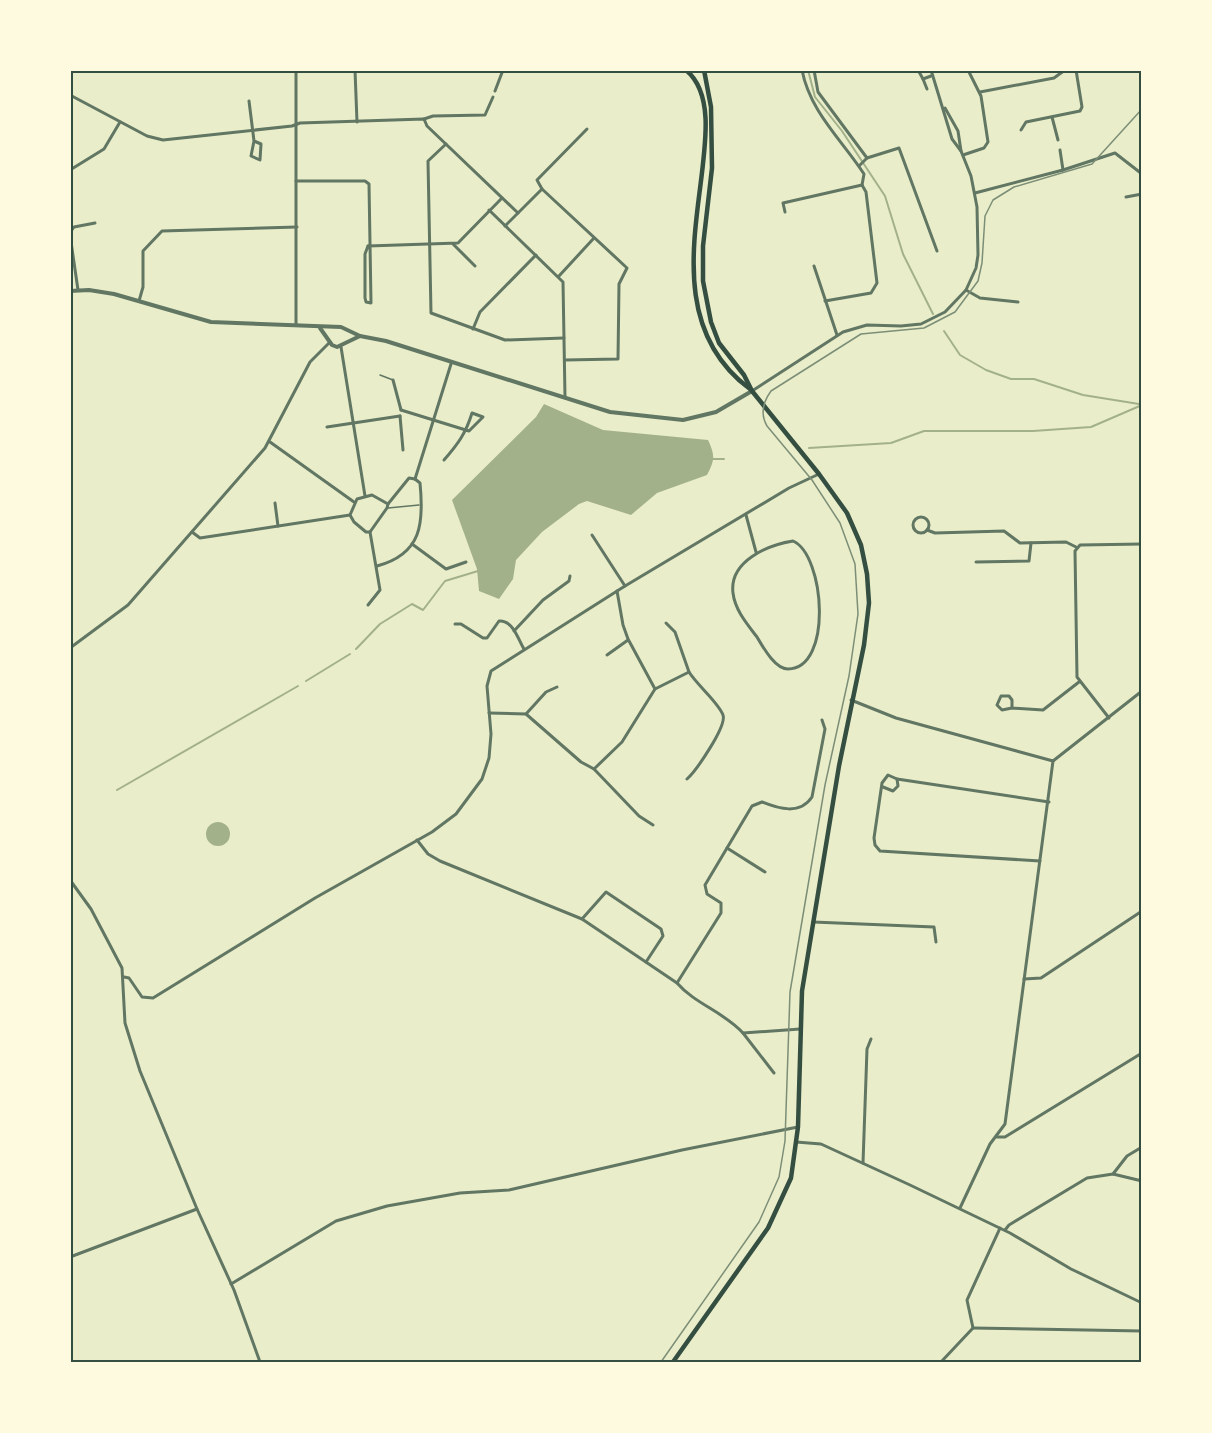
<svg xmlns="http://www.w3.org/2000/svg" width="1212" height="1433" viewBox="0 0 1212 1433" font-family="'PT Sans Narrow',sans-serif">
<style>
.water{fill:#a3b18a}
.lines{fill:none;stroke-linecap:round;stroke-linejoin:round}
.stream{stroke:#a3b18a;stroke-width:2}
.service{stroke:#617663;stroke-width:1.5}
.minor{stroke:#617663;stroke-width:3}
.tertiary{stroke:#617663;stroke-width:4}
.secondary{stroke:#344e41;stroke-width:4.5}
.tram{stroke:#7c8e77;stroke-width:1.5}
.neatline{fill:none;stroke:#344e41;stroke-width:2}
</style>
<rect width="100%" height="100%" fill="#e9edc9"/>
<!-- water -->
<g class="water">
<path d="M544 404 603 430 708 440C715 455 715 460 707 475L657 493 631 515 587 501 579 504 542 532 516 560 513 579 499 599 479 591 477 569 452 500 536 417Z"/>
<circle cx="218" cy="834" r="12"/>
</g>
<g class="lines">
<!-- stream -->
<g class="stream">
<polyline points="808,70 815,97 842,131 885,196 903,254 933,314"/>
<polyline points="944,331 960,355 986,370 1011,379 1034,379 1083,395 1139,404"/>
<polyline points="809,448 891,443 924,431 1033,431 1091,427 1142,405"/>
<polyline points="712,459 724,459"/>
<polyline points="356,649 380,624 412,604 423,610 445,581 478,571"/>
<polyline points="306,681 350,654"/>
<polyline points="117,790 298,686"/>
</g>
<!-- service -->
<g class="service">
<polyline points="380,375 393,380"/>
<polyline points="388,508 419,505"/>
</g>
<!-- minor -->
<g class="minor">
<polyline points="222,70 232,70"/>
<polyline points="296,70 296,325"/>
<polyline points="355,70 357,122"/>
<path d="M802 70C810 112 842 140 864 174L862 185"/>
<polyline points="814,70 818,92 867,158"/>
<polyline points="918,70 923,79 931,76"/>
<polyline points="923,79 927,89"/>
<polyline points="495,91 503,70"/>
<polyline points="980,92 1054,78 1065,70"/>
<polyline points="70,95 147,136 163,140 292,126 300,123 424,119 427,126 518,213"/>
<polyline points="249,101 254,141 251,156 260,160 261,144 254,141"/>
<polyline points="945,108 958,131 961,151"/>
<polyline points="1052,117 1058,140"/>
<polyline points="424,119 433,116 485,115 493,97"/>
<polyline points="1021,130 1026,122 1080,111 1082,107 1076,70"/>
<polyline points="446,144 428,161 431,313 505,340 564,338"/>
<polyline points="1060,150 1063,170"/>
<polyline points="963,155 984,148 988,142 981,96 968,70"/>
<polyline points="859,166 867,158 899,148 937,251"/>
<polyline points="70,170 104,149 120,122"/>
<polyline points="296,181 365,181 369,184 371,303 366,302 365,298 365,254 368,246"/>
<polyline points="542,189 537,180 587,129"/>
<polyline points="975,193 1063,170 1115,153 1142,174"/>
<polyline points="1126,197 1142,194"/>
<polyline points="489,210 563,282 565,397"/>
<polyline points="785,212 783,203 862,185"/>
<polyline points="505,226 542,189 627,268 619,284 618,359 565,360"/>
<polyline points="70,232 74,227 95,223"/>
<polyline points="70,235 78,290"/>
<polyline points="453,244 475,266"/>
<polyline points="368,246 458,243 502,198"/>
<polyline points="814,266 837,335"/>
<polyline points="559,276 594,238"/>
<polyline points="966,290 980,298 1018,302"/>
<polyline points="139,301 143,287 143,251 162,231 297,227"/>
<polyline points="825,301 871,293 877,283 866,192 862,185"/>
<polyline points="473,329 480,312 536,255"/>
<polyline points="341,347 365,496"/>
<polyline points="393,380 401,410"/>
<polyline points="752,391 843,332 867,325 901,326 921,324 945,312 966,290 976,268 978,255 977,207 971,176 961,151 952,139 931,70"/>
<path d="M401 410C424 417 447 424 469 431L483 417 472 413C466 433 458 444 444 460"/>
<polyline points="400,416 403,450"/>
<polyline points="327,427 400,416"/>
<polyline points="270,442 354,502"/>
<polyline points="415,479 451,364"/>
<polygon points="372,495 388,504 387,508 370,532 366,532 354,522 350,515 357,499"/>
<polyline points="275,503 278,526"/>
<polyline points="388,504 409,478 415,479"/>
<polyline points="746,515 756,552"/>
<circle cx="921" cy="525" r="8"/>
<polyline points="927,530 935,533 1004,531 1020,543 1066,542 1076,547"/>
<polyline points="192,532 200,538 350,515"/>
<polyline points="592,535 625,586"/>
<path d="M793 541C825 555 833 669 788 669 775 669 763 647 757 637 747 624 735 610 733 593 729 561 768 545 793 541Z"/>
<polyline points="412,544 446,569 466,562"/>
<polyline points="976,562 1029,561 1031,543"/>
<path d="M377 566C422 554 424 523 420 483L415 479"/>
<polyline points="368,605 380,590 370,532"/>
<polyline points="666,623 675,632 689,672"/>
<path d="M455 624H461L483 638H487L499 621C513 620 518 639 524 649"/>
<polyline points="514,631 543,600 569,581 570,576"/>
<polyline points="70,648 128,605 265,448 310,362 330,342"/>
<polyline points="607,655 628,640"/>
<path d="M655 689 689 672C697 685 719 703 723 715 727 726 696 771 687 779"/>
<polyline points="851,700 896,718 1053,761"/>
<polyline points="1012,708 1012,700 1009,696 1001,696 997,705 1002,710 1012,708 1043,710 1079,682"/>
<polyline points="489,713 526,714 581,762 594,769 639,816 653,825"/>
<polyline points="526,714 546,692 557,687"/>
<polyline points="1109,718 1077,677 1075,551 1080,545 1142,544"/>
<polyline points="1053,761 1142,691"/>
<polyline points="594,769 622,742 655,689 628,639 623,625 617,591"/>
<polyline points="897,779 1049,802"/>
<polyline points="883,787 893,791 898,786 897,779 888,775 882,783 874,838 875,845 880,851 1040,861"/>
<path d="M417 840 428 854 440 861 582 919 677 983C695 1004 724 1012 743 1033L800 1029"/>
<polyline points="727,848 765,872"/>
<polyline points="70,880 91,909 122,968 125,1023 140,1071 197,1209 234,1290 260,1362"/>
<polyline points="582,919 606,892 661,929 663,936 646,962"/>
<polyline points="813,922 934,927 936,942"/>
<polyline points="124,977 129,978 142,997 153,998 315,898 432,832 456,814 482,779 489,758 491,734 487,686 491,671 625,586 789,488 819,474"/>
<polyline points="1024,979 1041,978 1142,911"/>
<path d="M677 983 721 913V903L707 894 705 885 752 806 762 802C779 809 800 815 812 797L825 729 822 720"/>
<polyline points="743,1033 774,1073"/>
<polyline points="997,1137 1005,1137 1142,1053"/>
<polyline points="796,1142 821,1144 910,1185 1010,1233 1071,1269 1142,1303"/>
<polyline points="863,1163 867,1049 871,1039"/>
<polyline points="1113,1174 1142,1181"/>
<polyline points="960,1208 990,1144 1005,1124 1053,761"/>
<polyline points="1005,1230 1009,1225 1087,1178 1113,1174 1127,1156 1142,1147"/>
<polyline points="70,1257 197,1209"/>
<polyline points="231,1284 336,1221 387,1206 460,1193 509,1190 682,1150 798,1127"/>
<polyline points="973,1328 1142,1331"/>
<polyline points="973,1328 967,1300 1000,1228"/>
<polyline points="941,1362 973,1328"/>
</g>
<!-- tertiary -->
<g class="tertiary">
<polyline points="70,291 89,290 114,294 211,322 341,327 360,336 386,341 610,412 683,420 716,412 752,391"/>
<polyline points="320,328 332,345 337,347 360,336"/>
</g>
<!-- secondary -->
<g class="secondary">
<path d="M686 70C749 123 630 300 750 389"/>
<polyline points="689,70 695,70"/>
<polyline points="673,1362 768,1228 791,1178 798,1127 802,991 839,766 864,645 869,603 867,574 861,545 847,513 819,474 752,391 744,375 719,343 711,322 703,281 703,246 712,168 711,107 704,70"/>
</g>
<!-- tram -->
<path class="tram" d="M661 1362 759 1222 779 1177 785 1141 790 992 825 785 849 676 858 614 855 564 840 523 812 480 767 426C760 414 763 402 771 391L861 334 924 328 955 312 978 281 982 263 985 216 993 200 1014 187 1092 164 1142 109"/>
</g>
<!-- border -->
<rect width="1212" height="1433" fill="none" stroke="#fefae0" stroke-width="144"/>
<rect x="72" y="72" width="1068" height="1289" class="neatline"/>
</svg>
